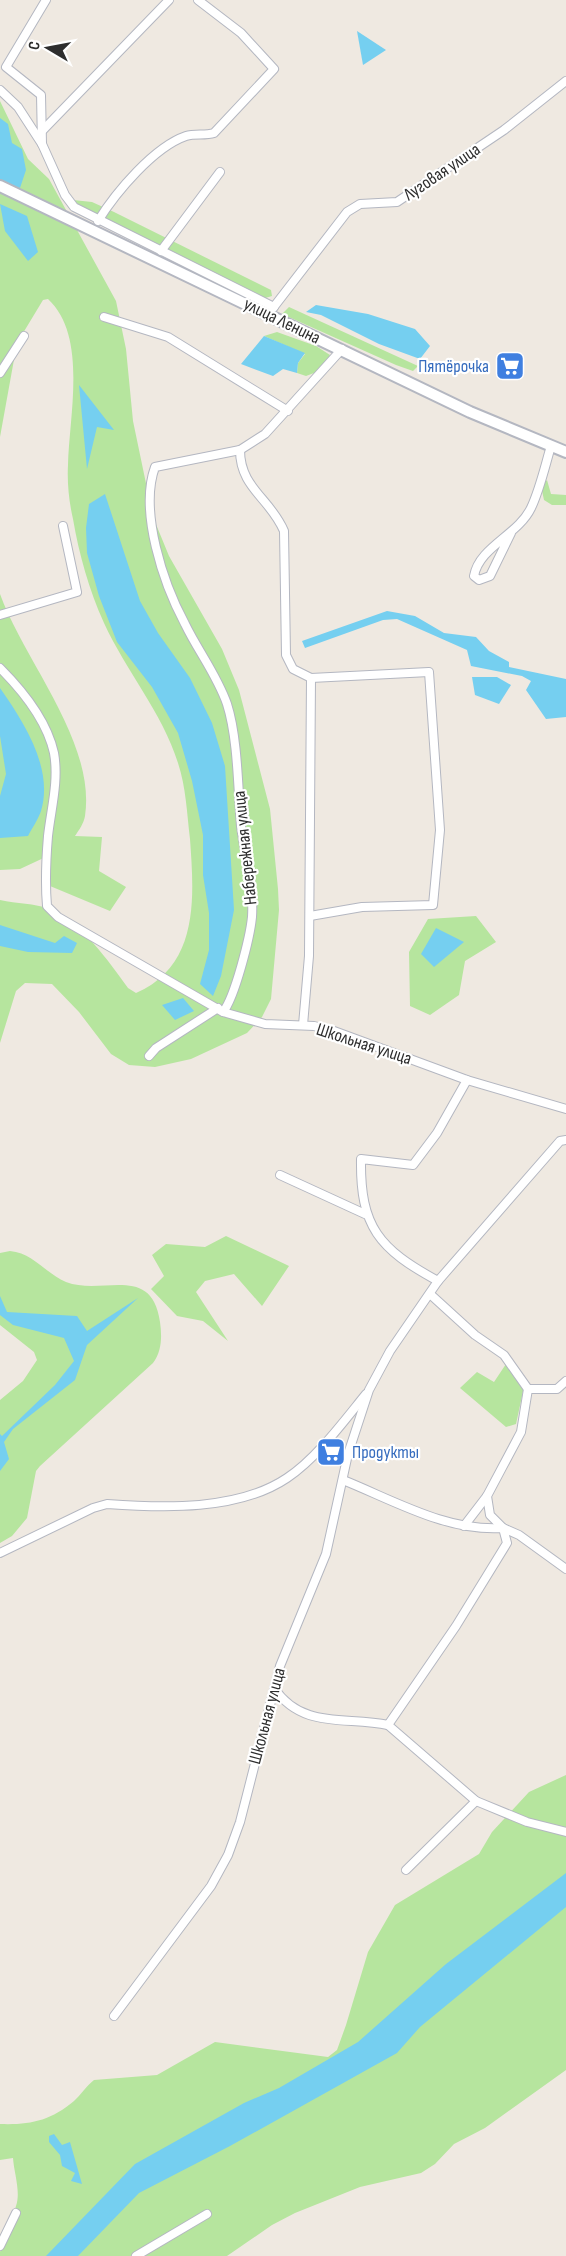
<svg xmlns="http://www.w3.org/2000/svg" width="566" height="2256" viewBox="0 0 566 2256" font-family="'Sofia Sans Condensed',sans-serif">
<style>
.green{fill:#b6e59e}
.water{fill:#75cff0}
.lines{fill:none;stroke-linecap:round;stroke-linejoin:round}
.minor-casing{stroke:#b4b7c1;stroke-width:10}
.secondary-casing{stroke:#b4b7c1;stroke-width:14}
.minor{stroke:#fff;stroke-width:8}
.secondary{stroke:#fff;stroke-width:10}
.labels{text-anchor:middle;dominant-baseline:central;stroke-width:4.5;stroke-linejoin:round;paint-order:stroke}
.street-label{font-size:18px;fill:#2e2e2e;stroke:#fff}
.shop-label{font-size:18px;fill:#366cbe;stroke:#fff;text-anchor:end}
</style>
<rect width="100%" height="100%" fill="#efe9e1"/>
<!-- green -->
<g class="green">
<path d="M0 101 28 159 49 179 116 301 126 349 133 421 153 517 169 556 222 649 239 690 270 809 278 889 279 910 271 999 262 1017 247 1033 191 1059 155 1067 129 1065 111 1054 79 1012 52 984 25 983 16 991 0 1043V900C17 904 34 903 50 909 79 919 110 963 128 988L136 993C200 965 194 896 190 839 187 814 186 787 178 763 162 712 126 671 104 623 89 590 79 554 73 519 69 502 67 482 68 465 69 416 88 336 48 299L43 300 17 343 0 437Z"/>
<polygon points="73,200 92,202 114,212 271,290 272,296 262,299 84,209"/>
<polygon points="289,307 418,366 413,371 396,365 282,314"/>
<polygon points="277,332 316,346 330,355 322,370 306,376 297,373 298,363 305,354 264,336"/>
<polygon points="547,480 551,494 566,495 566,505 552,505 544,500 541,486"/>
<path d="M0 594C24 661 96 742 85 816 84 823 79 830 75 836L102 837 99 871 126 887 110 911 50 886V855L20 869 0 870Z"/>
<polygon points="476,916 496,942 465,961 459,995 430,1015 410,1006 409,952 428,919"/>
<polygon points="226,1236 289,1266 262,1306 234,1274 205,1281 196,1292 228,1341 203,1321 177,1316 151,1289 164,1276 152,1255 166,1244 205,1247"/>
<path d="M10 1251C33 1253 45 1273 66 1282 102 1296 152 1263 160 1322 162 1336 162 1351 153 1363L40 1466 36 1471 27 1518 12 1536 0 1543V1400L23 1381 37 1360 34 1352 0 1325V1253Z"/>
<polygon points="506,1364 524,1387 516,1424 506,1427 460,1388 477,1372 494,1382"/>
<path d="M566 1775V2070L485 2128 454 2144 435 2164 421 2173 360 2187 295 2213 272 2225 227 2256H0C0 2236 10 2225 16 2206 21 2192 14 2173 13 2158L0 2160V2124C30 2125 50 2121 74 2101 81 2095 86 2086 94 2080L157 2075 215 2042 328 2057 337 2050 346 2025 368 1952 395 1905 479 1854 492 1832 529 1792Z"/>
</g>
<!-- water -->
<g class="water">
<polygon points="357,31 386,50 363,65"/>
<polygon points="0,118 8,124 12,143 22,149 26,170 20,188 0,181"/>
<polygon points="0,204 27,216 38,252 28,261 5,231"/>
<polygon points="316,305 368,314 415,329 430,346 420,359 379,344 321,315 306,312"/>
<polygon points="264,336 305,353 298,363 297,373 283,369 273,376 241,364"/>
<polygon points="79,385 114,430 97,427 87,469"/>
<polygon points="105,494 140,601 158,633 190,678 212,723 225,766 234,910 221,976 213,996 200,984 209,950 209,913 203,875 203,835 192,781 178,733 152,687 117,642 99,596 87,553 86,528 89,504"/>
<polygon points="387,611 415,616 444,633 476,637 489,651 509,662 509,667 566,679 566,717 546,719 526,690 531,681 522,676 471,666 467,650 397,619 383,620 305,648 302,641"/>
<polygon points="472,677 497,677 511,685 499,704 475,695"/>
<path d="M0 688C23 721 54 768 41 811 38 820 32 828 28 836L0 838V796L6 774 0 736Z"/>
<polygon points="0,925 55,943 64,936 77,943 72,953 28,952 0,946"/>
<polygon points="436,928 464,942 434,967 421,954"/>
<polygon points="183,998 194,1011 175,1020 162,1005"/>
<polygon points="0,1296 7,1312 77,1316 87,1331 138,1298 87,1345 75,1380 13,1429 4,1442 9,1459 0,1471 0,1434 2,1436 55,1385 74,1361 64,1338 13,1325 0,1315"/>
<polygon points="566,1873 566,1907 420,2027 397,2053 230,2146 139,2193 78,2256 46,2256 135,2164 244,2103 279,2088 358,2042 446,1964"/>
<polygon points="54,2134 62,2145 70,2142 82,2184 71,2181 75,2173 62,2166 60,2155 49,2142 49,2136"/>
</g>
<g class="lines">
<!-- minor casing -->
<g class="minor-casing">
<g id="minor">
<polyline points="46,0 6,67 41,95 42,144 65,195 74,207 274,307"/>
<polyline points="0,90 18,107 42,144"/>
<polyline points="43,130 169,0"/>
<path d="M98 221C116 192 154 147 186 136 195 133 205 136 214 133L274 69 241 33 198 0"/>
<polyline points="161,251 220,172"/>
<polyline points="273,308 347,212 360,204 397,202 504,130 566,81"/>
<polyline points="104,317 168,337 288,411"/>
<polyline points="0,373 24,336"/>
<path d="M240 450C240 488 270 498 284 531L286 655 293 669 311 678 429 672 440 830 433 905 362 907 310 916"/>
<path d="M511 533 490 576 479 580 474 576C479 547 518 535 531 508 540 489 545 466 551 446"/>
<polyline points="0,615 77,592 63,526"/>
<path d="M0 668C23 691 47 721 54 753 59 781 51 809 48 836 46 860 45 883 47 906L58 917 223 1012 265 1024 314 1026 334 1031 467 1080 566 1109"/>
<path d="M223 1012C235 997 250 937 252 917 254 886 245 857 241 826 238 791 238 738 227 704 217 675 198 651 185 624 163 583 139 511 155 467L240 450 265 434 342 349"/>
<polyline points="303,1025 309,956 311,678"/>
<polyline points="149,1056 156,1048 218,1008"/>
<polyline points="280,1175 365,1214"/>
<path d="M438 1281C379 1249 360 1227 361 1159L413 1165 437 1133 467 1080"/>
<polyline points="430,1294 475,1335 504,1355 528,1389"/>
<polyline points="566,1381 557,1389 528,1389 521,1432 487,1496 490,1515 503,1528 519,1535 566,1569"/>
<path d="M343 1480C393 1500 447 1532 503 1528L507 1543 456 1626 388 1725 476 1801 527 1822 566 1832"/>
<polyline points="464,1526 487,1496"/>
<path d="M0 1553 93 1508 107 1504C163 1508 238 1511 287 1478 316 1459 344 1421 366 1394"/>
<path d="M274 1688C303 1730 346 1716 388 1725"/>
<polyline points="406,1870 476,1801"/>
<polyline points="114,2016 211,1886 228,1855 240,1822 280,1666 326,1554 348,1454 369,1390 390,1351 438,1281 560,1141 566,1140"/>
<polyline points="0,2246 16,2213"/>
<polyline points="136,2256 207,2214"/>
</g>
</g>
<!-- secondary casing -->
<g class="secondary-casing">
<polyline id="secondary" points="0,186 470,412 566,452"/>
</g>
<!-- minor -->
<use href="#minor" class="minor"/>
<!-- secondary -->
<use href="#secondary" class="secondary"/>
</g>
<!-- icons -->
<defs>
<g id="supermarket-square" transform="scale(1.5)"><rect x="-9" y="-9" width="18" height="18" rx="4" fill="#3f7fe0" stroke="#fff"/><path d="M-6-5.5h2.5l.6 2H6L4.5 2H-2.5L-4.4-4H-6ZM-1.5 3.2a1.3 1.3 0 1 0 .1 0ZM3 3.2a1.3 1.3 0 1 0 .1 0Z" fill="#fff"/></g>
</defs>
<g fill-rule="evenodd">
<use href="#supermarket-square" x="510" y="366"/>
<use href="#supermarket-square" x="331" y="1452"/>
</g>
<g class="labels">
<!-- street labels -->
<g class="street-label">
<text transform="translate(442 172) rotate(-34)">Луговая улица</text>
<text transform="translate(282 321) rotate(26)">улица Ленина</text>
<text transform="translate(245 848) rotate(-96)">Набережная улица</text>
<text transform="translate(364 1044) rotate(18)">Школьная улица</text>
<text transform="translate(267 1716) rotate(-75)">Школьная улица</text>
</g>
<!-- shop labels -->
<g class="shop-label">
<text x="489" y="366">Пятёрочка</text>
<text x="352" y="1452" text-anchor="start">Продукты</text>
</g>
</g>
<!-- north arrow -->
<g transform="translate(48 48) rotate(280)" stroke="#ffffff" stroke-width="4.5" paint-order="stroke">
<path d="M0-4.5L10 22L0 15L-10 22Z" fill="#2e2e2e"/>
<text y="-9" font-size="16" font-weight="bold" text-anchor="middle" fill="#2e2e2e">С</text>
</g>
</svg>
